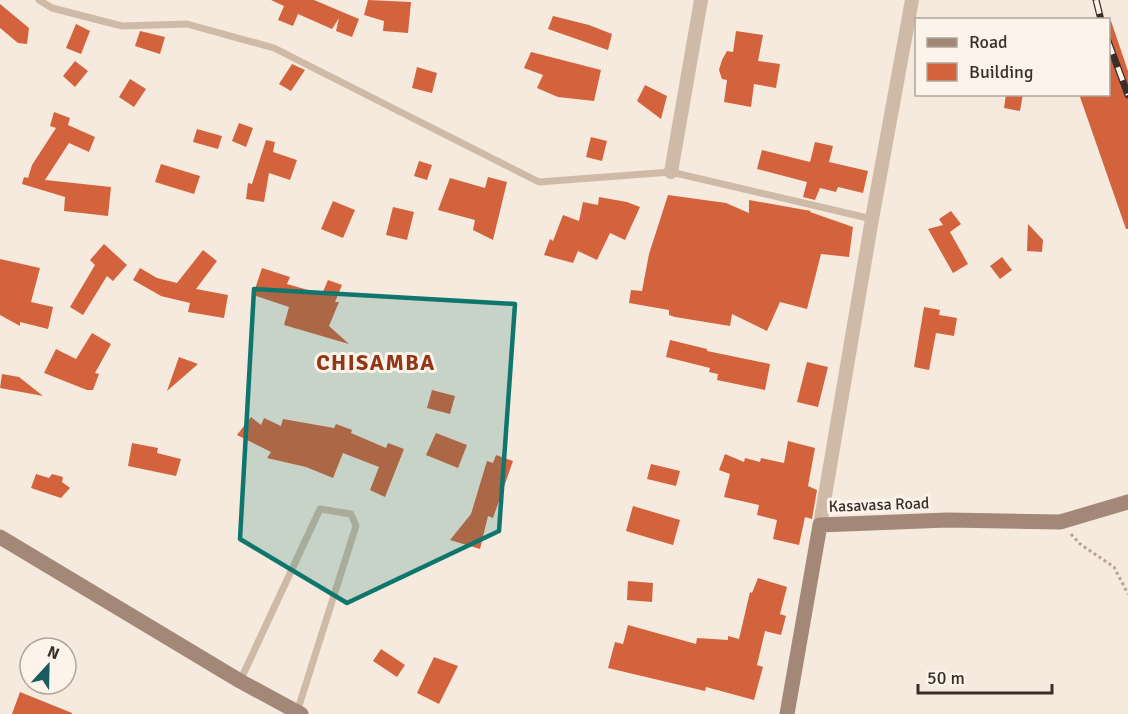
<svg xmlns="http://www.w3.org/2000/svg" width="1128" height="714" viewBox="0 0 1128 714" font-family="Signika,sans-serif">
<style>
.building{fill:#d3633c}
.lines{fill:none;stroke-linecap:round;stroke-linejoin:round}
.path{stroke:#bba391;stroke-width:3;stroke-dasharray:3 3;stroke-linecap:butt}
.lane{stroke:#cfbaa7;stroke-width:7}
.street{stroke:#cfbaa7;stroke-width:14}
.secondary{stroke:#a38878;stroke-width:15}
.rail-casing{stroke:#3b2e28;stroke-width:7}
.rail{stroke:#fcf4ea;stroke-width:4.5;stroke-dasharray:14;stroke-linecap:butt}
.marked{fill:#0f766e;fill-opacity:0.2;stroke:#0f766e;stroke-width:4.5;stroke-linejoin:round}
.labels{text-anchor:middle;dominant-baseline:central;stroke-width:6;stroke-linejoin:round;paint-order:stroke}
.street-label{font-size:16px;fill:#3b2e28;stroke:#fcf4ea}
.district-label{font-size:22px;font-weight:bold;letter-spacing:1.5px;fill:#933617;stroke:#fcf4ea}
</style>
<rect width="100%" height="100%" fill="#f5eadd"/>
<!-- building -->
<g class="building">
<polygon points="271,0 314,0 359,19 352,37 336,31 339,18 332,29 298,14 293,26 278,20 284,6"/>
<polygon points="368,0 411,2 408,33 383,31 384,21 364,15"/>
<polygon points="0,4 29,28 27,44 18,43 0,28"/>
<polygon points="553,16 589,25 612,34 608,50 548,29"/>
<polygon points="1108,21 1111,21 1128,71 1128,229 1126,229 1079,94 1108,94"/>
<polygon points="76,24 90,31 81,54 66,48"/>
<polygon points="140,31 165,37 160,54 135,46"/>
<polygon points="736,31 763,35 758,61 780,64 776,88 754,84 751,107 724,102 727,80 722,79 719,70 722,60 727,51 733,52"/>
<polygon points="531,52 601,70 594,101 558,97 537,88 543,75 524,68"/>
<polygon points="75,61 88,71 75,87 63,76"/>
<polygon points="292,64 305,70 291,91 279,84"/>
<polygon points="417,67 437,73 432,93 412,88"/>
<polygon points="130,79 146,89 134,107 119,97"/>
<polygon points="645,85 667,96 661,119 637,101"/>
<polygon points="1006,94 1023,94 1020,111 1004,108"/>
<polygon points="54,112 70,118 68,125 95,137 89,152 69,143 45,180 111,187 108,216 64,211 65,197 22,184 24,177 28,178 32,165 56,128 50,126"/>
<polygon points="239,123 253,128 246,147 232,141"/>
<polygon points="197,129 222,136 218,149 193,142"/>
<polygon points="591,137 607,141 602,161 586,157"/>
<polygon points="266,140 275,142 273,152 297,160 290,180 269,173 264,202 246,199 248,183 252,184"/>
<polygon points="815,142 833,146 829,162 868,171 863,193 838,187 836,192 820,188 815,200 803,197 807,182 757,169 762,150 810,162"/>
<polygon points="419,161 432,165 427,180 414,176"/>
<polygon points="161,164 200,176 194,194 155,182"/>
<polygon points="488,177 507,182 493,240 473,230 475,220 438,210 450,178 485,188"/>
<polygon points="668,195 726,203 749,213 749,200 811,211 810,212 853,227 849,257 821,254 807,309 780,302 767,331 732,314 730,326 675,317 669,315 669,310 629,303 631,290 642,291 649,254"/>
<polygon points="599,197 627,202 640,207 625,240 610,233 597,260 578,251 573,263 544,255 550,239 553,241 563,215 579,221 583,202 598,205"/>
<polygon points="333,201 355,210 343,238 321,229"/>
<polygon points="393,207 414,212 407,240 386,235"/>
<polygon points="951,211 961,224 950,232 968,264 953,273 928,229 943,225 939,219"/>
<polygon points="1028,224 1043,240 1042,252 1027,251"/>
<polygon points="104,244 127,265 113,281 107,276 83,315 70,307 95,265 90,260"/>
<polygon points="203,250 217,261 196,289 228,295 224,318 188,312 190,303 161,296 133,280 140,268 157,278 177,283"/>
<polygon points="1002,257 1012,270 1000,279 990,266"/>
<polygon points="0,259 40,268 31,302 53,307 48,329 20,322 20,326 0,315"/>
<polygon points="262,268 290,277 287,284 322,294 328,280 342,285 335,302 339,302 329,326 349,344 284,325 289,307 253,295"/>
<polygon points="924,307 940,310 939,315 957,318 954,336 936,333 929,370 914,367"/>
<polygon points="92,333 111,344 95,373 99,374 93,390 87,390 44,373 56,349 76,359"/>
<polygon points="670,340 707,349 707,351 770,364 765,390 717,380 718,374 709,372 710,368 666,357"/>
<polygon points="179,357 198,364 167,391"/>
<polygon points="807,362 828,367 818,407 797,402"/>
<polygon points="2,374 19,377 43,396 0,388"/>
<polygon points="432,390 455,396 450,414 427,408"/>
<polygon points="251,417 261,425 264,418 281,426 283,419 334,428 336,424 352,430 351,433 386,448 388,443 404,449 385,497 370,490 379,467 343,453 333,478 306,467 267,458 271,452 237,435"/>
<polygon points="436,433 467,445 458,468 426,455"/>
<polygon points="788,441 815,448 808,486 817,490 812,519 805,517 799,545 773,539 777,520 757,515 759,505 724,497 730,474 719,470 725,454 744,462 745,458 760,462 761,458 784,463"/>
<polygon points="132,443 158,448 157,453 181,459 176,476 128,466"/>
<polygon points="496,455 513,461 493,518 488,516 480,549 450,540 471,514 487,461 493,463"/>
<polygon points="651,464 680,471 676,486 647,479"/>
<polygon points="36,474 49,478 52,474 63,477 62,482 70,488 61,498 31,488"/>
<polygon points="633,506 680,520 673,545 626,531"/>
<polygon points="758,578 787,587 780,614 786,616 781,635 765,631 757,665 763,667 754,700 706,687 705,691 608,668 615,642 623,644 628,625 696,644 697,638 728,640 728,636 739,639 750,592 752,593"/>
<polygon points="628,581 653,583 652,602 627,600"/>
<polygon points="381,649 405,665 397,677 373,661"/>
<polygon points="434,657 458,666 439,704 417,693"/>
<polygon points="20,692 72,713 72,714 12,714"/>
</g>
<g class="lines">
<!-- path -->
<polyline class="path" points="1071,534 1080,544 1114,567 1128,594"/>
<!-- lane -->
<g class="lane">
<polyline points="39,0 52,8 122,26 187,24 274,48 539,182 671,172 872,219"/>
<polyline points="240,681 320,509 351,514 356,526 297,712"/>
</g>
<!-- street -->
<g class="street">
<polyline points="671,172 701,0"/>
<polyline points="820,525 872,219 912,0"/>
</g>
<!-- secondary -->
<g class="secondary">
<polyline points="0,537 240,681 301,714"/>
<polyline points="787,714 820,525 947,520 1060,522 1128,502"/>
</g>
<!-- rail casing -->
<g class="rail-casing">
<g id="rail">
<polyline points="1096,0 1101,20"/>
<polyline points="1108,41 1128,95"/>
</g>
</g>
<!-- rail -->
<use href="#rail" class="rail"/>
</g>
<!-- marked area -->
<path class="marked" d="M254 289 515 304 499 531 347 603 240 539Z"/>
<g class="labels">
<!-- street labels -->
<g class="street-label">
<text transform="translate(879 505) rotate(-2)">Kasavasa Road</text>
</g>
<!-- district labels -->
<g class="district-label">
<text x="376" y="362">CHISAMBA</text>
</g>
</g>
<!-- legend -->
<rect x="915" y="18" width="195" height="78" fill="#fcf4ea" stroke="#afa59c" stroke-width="1.5"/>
<rect x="927" y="38" width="30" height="9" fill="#a38878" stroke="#afa59c" stroke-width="1.5"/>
<text x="969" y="48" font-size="18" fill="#3b2e28">Road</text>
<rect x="927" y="63" width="30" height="18" fill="#d3633c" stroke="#afa59c" stroke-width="1.5"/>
<text x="969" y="78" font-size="18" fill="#3b2e28">Building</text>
<!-- north arrow -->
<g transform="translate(48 666) rotate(22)"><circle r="28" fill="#fcf4ea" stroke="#afa59c" stroke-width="1.5"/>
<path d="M0-4.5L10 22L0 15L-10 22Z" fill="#185c61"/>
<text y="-9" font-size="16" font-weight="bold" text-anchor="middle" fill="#3b2e28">N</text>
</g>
<!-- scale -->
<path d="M918 684v9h134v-9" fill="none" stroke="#3b2e28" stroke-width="3"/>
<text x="927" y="684" font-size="18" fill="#3b2e28" stroke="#fcf4ea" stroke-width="4.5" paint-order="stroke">50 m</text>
</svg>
